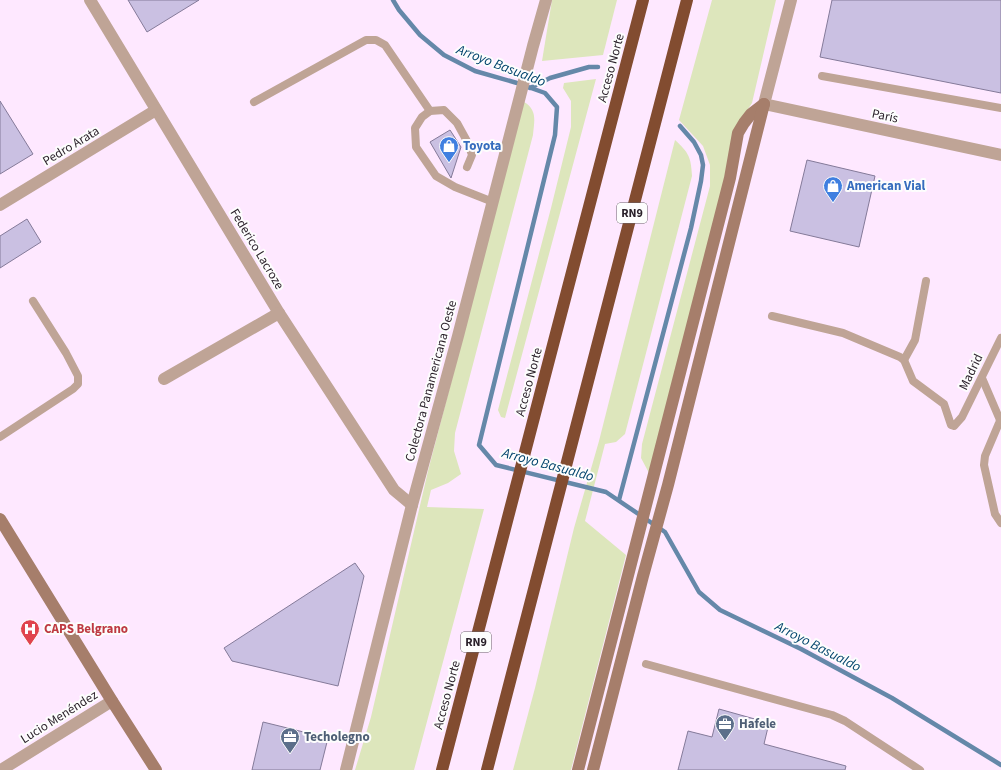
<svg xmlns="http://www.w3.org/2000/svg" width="1001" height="770" viewBox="0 0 1001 770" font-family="'Source Sans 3',sans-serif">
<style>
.green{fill:#dde6bc}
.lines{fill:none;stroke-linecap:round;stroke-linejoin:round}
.stream{stroke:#6588a9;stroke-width:4.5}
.building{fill:#cac0e2;stroke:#847a99}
.service{stroke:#bfa496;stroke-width:8}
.minor{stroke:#bfa496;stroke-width:12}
.tertiary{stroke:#bfa496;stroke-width:12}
.secondary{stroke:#a67e6b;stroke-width:12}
.motorway{stroke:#824c30;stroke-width:12}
.labels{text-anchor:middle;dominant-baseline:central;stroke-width:4;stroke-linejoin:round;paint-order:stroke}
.shield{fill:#fdfdfd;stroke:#686168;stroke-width:1}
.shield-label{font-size:12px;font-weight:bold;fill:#281e28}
.street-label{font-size:13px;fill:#281e28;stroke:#fdfdfd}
.shop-label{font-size:13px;font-weight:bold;fill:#366cbe;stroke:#fdfdfd;text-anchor:start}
.health-label{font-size:13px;font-weight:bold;fill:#be3a42;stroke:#fdfdfd;text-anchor:start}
.service-label{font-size:13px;font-weight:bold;fill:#4e5e75;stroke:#fdfdfd;text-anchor:start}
.water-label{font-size:14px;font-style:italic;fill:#00436c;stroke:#fdfdfd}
</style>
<rect width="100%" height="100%" fill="#fee8ff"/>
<!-- green -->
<g class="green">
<polygon points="552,0 617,0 603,55 542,61"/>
<polygon points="712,0 776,0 752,103 738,124 715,224 649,473 641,458 642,444 710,186 710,165 703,146 679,120"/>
<polygon points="596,79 505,418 501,417 498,410 551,208 571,127 571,101 563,88 564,83"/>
<path d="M524 102C538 110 534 122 533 135L455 433 454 451 461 474 448 483 431 490 427 507 484 509 414 770H355L371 717 428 471Z"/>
<path d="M675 140C689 153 691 157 692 176L625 434 616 442 605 444 585 521 626 555 571 770H513L535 688 574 528 599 441Z"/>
</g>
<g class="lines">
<!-- stream -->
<g class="stream">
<polyline points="393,0 399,10 420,35 444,55 475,71 517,83 545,93 557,107 555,135 479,445 496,465 606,492 665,532 699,592 720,610 801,649 892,698 1001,765"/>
<polyline points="530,88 550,78 589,67 598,67"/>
<polyline points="619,500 691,228 701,181 703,165 701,155 694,142 680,126"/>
</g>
</g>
<!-- building -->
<g class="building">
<polygon points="128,0 199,0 147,32"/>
<polygon points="832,0 1001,0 1001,93 820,57"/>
<polygon points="0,101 33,154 0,174"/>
<polygon points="450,130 461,147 451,178 430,142"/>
<polygon points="807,160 875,176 859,247 790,231"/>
<polygon points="27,219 41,242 0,268 0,236"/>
<polygon points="355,563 364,576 338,686 232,661 224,648"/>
<polygon points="719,709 769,723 764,744 846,766 845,770 678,770 688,731 712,737"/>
<polygon points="263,722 328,738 320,770 252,770"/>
</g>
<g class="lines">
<!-- service -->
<g class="service">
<polyline points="822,76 1001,108"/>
<polyline points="254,102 366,40 376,40 385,45 430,111"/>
<polyline points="467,167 472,155 468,143 457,123 444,110 430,111 422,117 415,128 416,147 436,176 455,187 493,202"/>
<polyline points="772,316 843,333 900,357 904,360 913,381 944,404 951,425 954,426 962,417 1001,338"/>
<polyline points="904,360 915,340 926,281"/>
<polyline points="982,378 1000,420 999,423 985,456 984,465 995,514 1001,523"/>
<polyline points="0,437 73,389 78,384 78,376 66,353 33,301"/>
<polyline points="646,664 832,715 845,721 920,770"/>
</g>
<!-- minor -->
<g class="minor">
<polyline points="90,0 279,313 394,490 412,505"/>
<polyline points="0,205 156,110"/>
<polyline points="164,379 279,313"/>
<polyline points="1,770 112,701"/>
</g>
<!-- tertiary -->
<g class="tertiary">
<polyline points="791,0 764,104 1001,155"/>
<polyline points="346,770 412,505 458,336 533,46 546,0"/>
</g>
<!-- secondary -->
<g class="secondary">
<polyline points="0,519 112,701 156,770"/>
<polyline points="578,770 730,178 738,133 744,123 751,114 764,104"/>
<polyline points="593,770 643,576 668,485 764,104"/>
</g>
<!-- motorway -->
<g class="motorway">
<polyline points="442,770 643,0"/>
<polyline points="487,770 687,0"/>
</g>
</g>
<!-- icons -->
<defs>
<g id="shop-pin" transform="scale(1)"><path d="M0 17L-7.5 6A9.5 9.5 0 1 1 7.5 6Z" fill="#3f7fe0" stroke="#fdfdfd"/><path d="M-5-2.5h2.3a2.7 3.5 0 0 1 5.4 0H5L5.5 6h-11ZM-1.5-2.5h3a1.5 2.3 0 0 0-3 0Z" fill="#fff"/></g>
<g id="hospital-pin" transform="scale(1)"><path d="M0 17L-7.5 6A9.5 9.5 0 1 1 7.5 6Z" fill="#e0444e" stroke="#fdfdfd"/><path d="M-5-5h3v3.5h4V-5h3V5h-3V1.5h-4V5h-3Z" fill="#fff"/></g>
<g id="office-pin" transform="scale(1)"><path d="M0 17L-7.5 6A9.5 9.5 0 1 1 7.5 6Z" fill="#5c6f8a" stroke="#fdfdfd"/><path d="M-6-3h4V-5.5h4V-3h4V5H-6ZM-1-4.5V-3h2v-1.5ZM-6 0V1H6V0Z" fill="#fff"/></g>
</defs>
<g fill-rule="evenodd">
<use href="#shop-pin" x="449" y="146"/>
<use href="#shop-pin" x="833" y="186"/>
<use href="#hospital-pin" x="30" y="629"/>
<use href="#office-pin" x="725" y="724"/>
<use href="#office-pin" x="290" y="737"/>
</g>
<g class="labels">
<!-- shield labels -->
<g class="shield">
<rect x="617" y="203" width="30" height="20" rx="3"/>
<rect x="461" y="632" width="30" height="20" rx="3"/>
</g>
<g class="shield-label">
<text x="632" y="213">RN9</text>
<text x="476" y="642">RN9</text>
</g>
<!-- street labels -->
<g class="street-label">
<text transform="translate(611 68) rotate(-75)">Acceso Norte</text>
<text transform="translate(885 116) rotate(12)">París</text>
<text transform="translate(71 146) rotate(-31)">Pedro Arata</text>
<text transform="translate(257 249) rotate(59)">Federico Lacroze</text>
<text transform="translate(971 372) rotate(-64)">Madrid</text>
<text transform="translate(431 381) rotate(-75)">Colectora Panamericana Oeste</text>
<text transform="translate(529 382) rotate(-75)">Acceso Norte</text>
<text transform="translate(447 695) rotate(-75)">Acceso Norte</text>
<text transform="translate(59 717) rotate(-32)">Lucio Menéndez</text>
</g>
<!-- shop labels -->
<g class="shop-label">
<text x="463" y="146">Toyota</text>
<text x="847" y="186">American Vial</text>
</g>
<!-- health labels -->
<g class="health-label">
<text x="44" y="629">CAPS Belgrano</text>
</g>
<!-- service labels -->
<g class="service-label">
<text x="739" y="724">Hafele</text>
<text x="304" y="737">Techolegno</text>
</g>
<!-- water labels -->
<g class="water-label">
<text transform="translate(501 66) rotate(21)">Arroyo Basualdo</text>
<text transform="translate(548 465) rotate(15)">Arroyo Basualdo</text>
<text transform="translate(818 647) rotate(27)">Arroyo Basualdo</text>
</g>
</g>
</svg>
